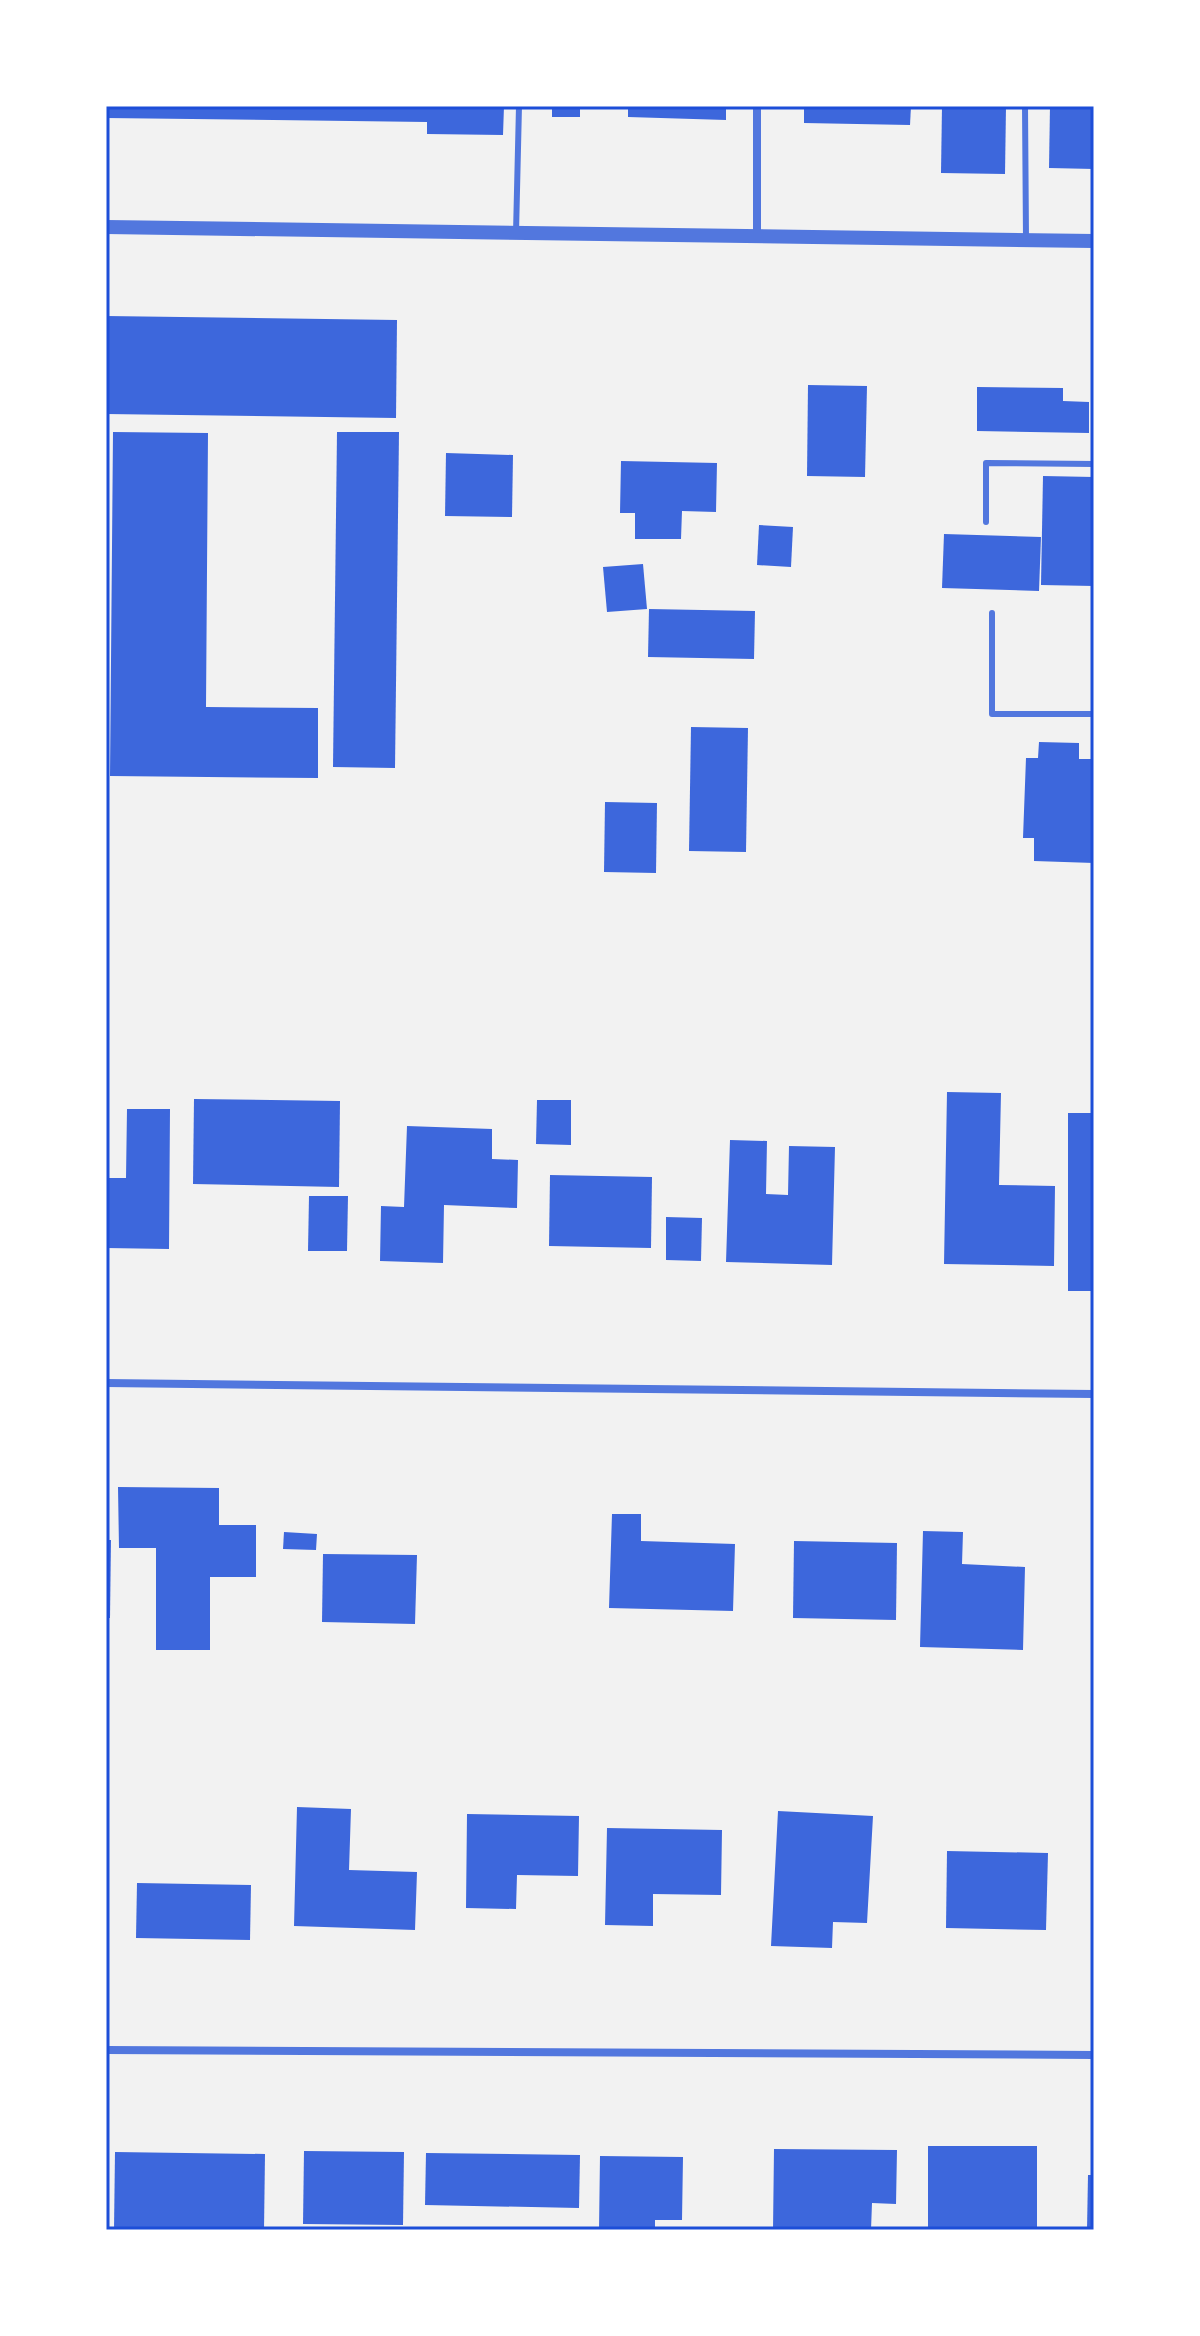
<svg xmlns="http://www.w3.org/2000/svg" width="1200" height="2336" viewBox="0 0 1200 2336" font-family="'Noto Sans',sans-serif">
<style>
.building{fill:#3d67dc}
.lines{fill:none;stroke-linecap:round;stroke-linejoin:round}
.service{stroke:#5277de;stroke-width:6}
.minor{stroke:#5277de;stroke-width:8}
.tertiary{stroke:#5277de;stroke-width:14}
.neatline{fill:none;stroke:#1d4ed8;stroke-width:3}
</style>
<rect width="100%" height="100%" fill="#f2f2f2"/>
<!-- building -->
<g class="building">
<polygon points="106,106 504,106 503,135 427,134 427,122 106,118"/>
<rect x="552" y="106" width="28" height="11"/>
<polygon points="628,106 726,106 726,120 628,117"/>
<polygon points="804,106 911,106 910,125 804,123"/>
<polygon points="942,106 1006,106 1005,174 941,173"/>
<polygon points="1050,106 1094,106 1094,169 1049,168"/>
<polygon points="106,316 397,320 396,418 106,414"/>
<polygon points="808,385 867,386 865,477 807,476"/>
<polygon points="977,387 1063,388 1063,401 1089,402 1089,433 977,431"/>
<polygon points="113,432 208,433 206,707 318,708 318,778 110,776"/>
<polygon points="337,432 399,432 395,768 333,767"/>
<polygon points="446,453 513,455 512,517 445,516"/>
<polygon points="621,461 717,463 716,512 682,511 681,539 635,539 635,513 620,513"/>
<polygon points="1043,476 1094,477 1094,586 1041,585"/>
<polygon points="759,525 793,527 791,567 757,565"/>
<polygon points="944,534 1041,537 1039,591 942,588"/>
<polygon points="643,564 647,609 607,612 603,567"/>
<polygon points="649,609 755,611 754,659 648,657"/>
<polygon points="691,727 748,728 746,852 689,851"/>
<polygon points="1039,742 1079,743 1079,759 1094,759 1094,863 1034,861 1034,838 1023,838 1026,758 1038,758"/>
<polygon points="605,802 657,803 656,873 604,872"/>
<polygon points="947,1092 1001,1093 999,1185 1055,1186 1054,1266 944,1264"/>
<polygon points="194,1099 340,1101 339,1187 193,1184"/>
<polygon points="537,1100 571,1100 571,1145 536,1144"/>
<polygon points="127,1109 170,1109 169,1249 106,1248 106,1178 126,1178"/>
<rect x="1068" y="1113" width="26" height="178"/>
<polygon points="407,1126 492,1129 492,1159 518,1160 517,1208 444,1205 443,1263 380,1261 381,1206 404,1207"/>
<polygon points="730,1140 767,1141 766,1194 788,1195 789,1146 835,1147 832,1265 726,1262"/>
<polygon points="550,1175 652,1177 651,1248 549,1246"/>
<polygon points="309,1196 348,1196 347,1251 308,1251"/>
<polygon points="666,1217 702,1218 701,1261 666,1260"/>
<polygon points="118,1487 219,1488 219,1525 256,1525 256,1577 210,1577 210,1650 156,1650 156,1548 119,1548"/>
<polygon points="612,1514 641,1514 641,1541 735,1544 733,1611 609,1608"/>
<polygon points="923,1531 963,1532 962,1564 1025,1567 1023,1650 920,1647"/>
<polygon points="284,1532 317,1534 316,1550 283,1549"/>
<polygon points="106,1540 111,1540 110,1618 106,1618"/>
<polygon points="794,1541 897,1543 896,1620 793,1618"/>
<polygon points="323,1554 417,1555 415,1624 322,1622"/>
<polygon points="297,1807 351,1809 349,1870 417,1872 415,1930 294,1926"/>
<polygon points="778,1811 873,1816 867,1923 833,1922 832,1948 771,1946"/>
<polygon points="467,1814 579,1816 578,1876 517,1875 516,1909 466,1908"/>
<polygon points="607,1828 722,1830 721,1895 653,1894 653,1926 605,1925"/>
<polygon points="947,1851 1048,1853 1046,1930 946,1928"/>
<polygon points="137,1883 251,1885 250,1940 136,1938"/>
<rect x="928" y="2146" width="109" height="84"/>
<polygon points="774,2149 897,2150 896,2204 872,2203 871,2230 773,2230"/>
<polygon points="304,2151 404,2152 403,2225 303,2224"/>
<polygon points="115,2152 265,2154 264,2230 114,2230"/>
<polygon points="426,2153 580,2155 579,2208 425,2205"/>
<polygon points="600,2156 683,2157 682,2220 655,2220 655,2230 599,2230"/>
<polygon points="1088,2175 1094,2175 1094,2230 1087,2230"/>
</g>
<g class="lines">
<!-- service -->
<g class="service">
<polyline points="1025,106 1026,239"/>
<polyline points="516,233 519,106"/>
<polyline points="986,522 986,463 1094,464"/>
<polyline points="992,613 992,714 1094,714"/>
</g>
<!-- minor -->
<g class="minor">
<polyline points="757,236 757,106"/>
<polyline points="106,1383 1094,1394"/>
<polyline points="106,2050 1094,2055"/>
</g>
<!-- tertiary -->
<polyline class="tertiary" points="106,227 1094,241"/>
</g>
<!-- border -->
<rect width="1200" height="2336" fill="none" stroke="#ffffff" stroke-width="216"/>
<rect x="108" y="108" width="984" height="2120" class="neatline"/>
</svg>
